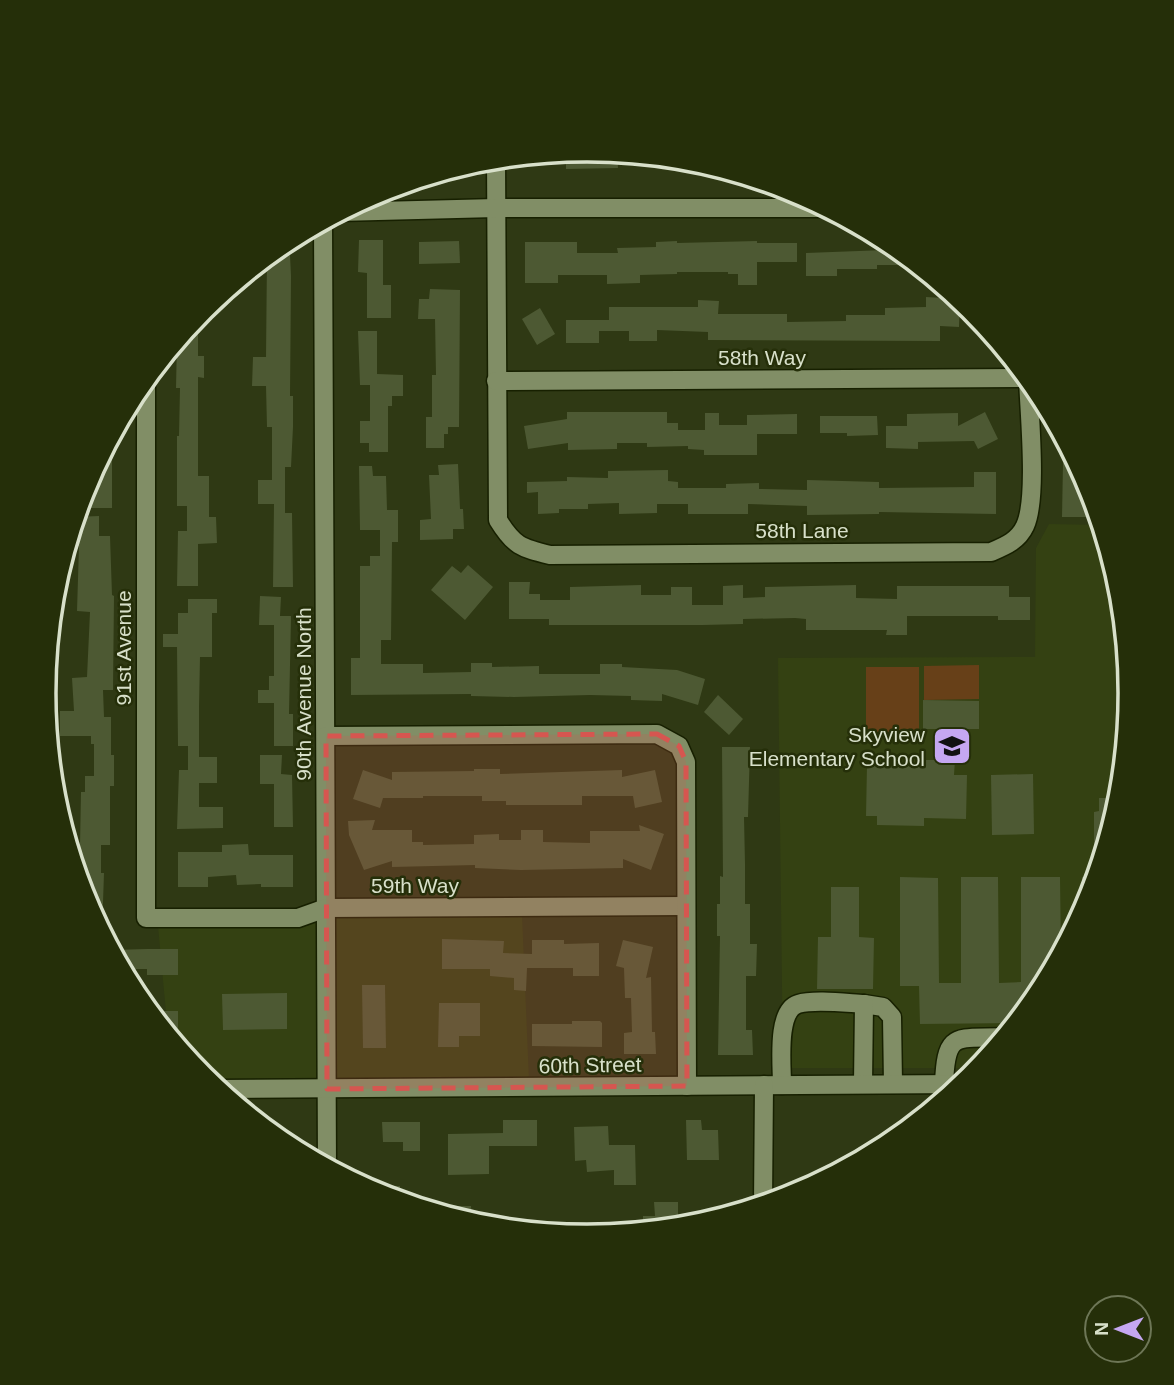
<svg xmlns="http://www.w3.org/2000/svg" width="1174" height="1385" viewBox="0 0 1174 1385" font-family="Helvetica,sans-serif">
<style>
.built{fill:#344112}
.green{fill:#674018}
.building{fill:#4d5933}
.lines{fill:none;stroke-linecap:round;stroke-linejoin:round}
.minor-casing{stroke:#172000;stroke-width:21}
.minor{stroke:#818e66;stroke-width:18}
.marked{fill:#d65650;fill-opacity:0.2;stroke:#d65650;stroke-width:5;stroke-dasharray:14 9;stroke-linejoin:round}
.labels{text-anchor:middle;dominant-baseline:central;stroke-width:5;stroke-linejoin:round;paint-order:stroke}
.street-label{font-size:21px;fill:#d8e0ca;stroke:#252f09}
.poi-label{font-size:21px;fill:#d8e0ca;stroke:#252f09;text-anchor:end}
.rim{fill:none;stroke:#d8e0ca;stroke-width:3.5}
</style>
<rect width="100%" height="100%" fill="#2f3914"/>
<!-- built -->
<g class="built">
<polygon points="1049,524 1101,525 1120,587 1130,692 1120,799 1089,901 1038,995 978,1068 783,1068 778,658 1035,657 1036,548"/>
<polygon points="335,915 522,915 529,1080 335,1081"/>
<polygon points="318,919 319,1081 209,1082 168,1034 158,926"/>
</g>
<!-- green -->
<g class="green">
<polygon points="979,665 979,699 924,700 924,666"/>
<polygon points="866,667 919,667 919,732 866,733"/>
</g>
<!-- building -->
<g class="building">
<polygon points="587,149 617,152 618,168 566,169 566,151"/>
<polygon points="885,239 919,265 877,265 877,269 837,269 837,276 806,276 806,253 885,250"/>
<polygon points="359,240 383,240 383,285 391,285 391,318 367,318 367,273 358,272"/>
<polygon points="459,241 460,263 419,264 419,242"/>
<polygon points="677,241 677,243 757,241 757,243 797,243 797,262 757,262 757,285 738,285 738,274 728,274 728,272 677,272 677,274 640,275 640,283 607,284 607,275 558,275 558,283 525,283 525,242 577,242 577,253 618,253 617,248 656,247 656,242"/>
<polygon points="284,242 284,255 290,255 291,276 290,396 293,396 293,427 291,467 285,467 285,513 292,513 293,587 273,587 274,504 258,504 258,480 272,480 272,427 267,427 266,386 252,386 253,357 266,357 267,256"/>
<polygon points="430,289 460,290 459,427 448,427 448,434 444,434 444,448 426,448 426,417 432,417 432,375 436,375 435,319 418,319 419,299 429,299"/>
<polygon points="926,297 960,299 959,327 940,326 940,341 708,340 708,332 657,330 657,341 629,341 629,331 599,331 599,343 566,343 566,320 609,320 609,307 698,307 698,300 719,301 718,314 787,314 787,322 846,321 846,315 885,315 885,308 926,307"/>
<polygon points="540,308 555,334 537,345 522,319"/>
<polygon points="198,314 198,356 204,356 204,378 198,377 198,476 209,476 209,517 216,517 217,543 198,544 198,586 177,586 178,531 187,531 187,506 177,506 177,436 179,436 180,388 176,388 177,340"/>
<polygon points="358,331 377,331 377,374 403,375 403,396 392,396 392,406 388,406 388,452 369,452 369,443 360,443 360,421 370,421 370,385 360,385"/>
<polygon points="567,412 667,412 667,423 678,423 678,430 705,430 705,413 719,413 719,425 747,425 747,415 797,414 797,434 757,434 757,455 704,455 704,450 688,449 688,446 647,447 647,443 617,443 617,449 568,450 568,443 528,449 524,426 567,419"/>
<polygon points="985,412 998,439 978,449 974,441 918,442 918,449 886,448 886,426 907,426 907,414 958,413 958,426"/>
<polygon points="820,416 877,416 878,435 847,436 847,433 820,433"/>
<polygon points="112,433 112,508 90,508 90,476"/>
<polygon points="1063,463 1077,463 1089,485 1099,517 1062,517"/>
<polygon points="458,464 460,509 463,509 464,529 453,529 453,539 420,540 420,520 431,519 429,475 439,475 438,465"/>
<polygon points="359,466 372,466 373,476 386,476 387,510 398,510 398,542 392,542 391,640 381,640 381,664 423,664 423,673 471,672 471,663 492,663 492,667 539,666 539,674 600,674 600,664 622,664 622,667 677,670 705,679 698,705 662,694 662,701 631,700 631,696 590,695 514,697 471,696 471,694 351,695 351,658 360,658 360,566 370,566 370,556 380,556 380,530 360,530"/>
<polygon points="668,470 668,481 678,482 678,488 726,488 726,484 759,483 759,489 807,490 807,480 879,482 879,488 974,487 974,472 996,472 996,514 879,512 879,514 807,515 807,506 748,504 748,514 688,514 688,504 657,504 657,513 619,514 619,503 588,504 588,509 559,509 559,513 538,514 538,492 527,493 527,482 567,481 567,477 608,478 608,471"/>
<polygon points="99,516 99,536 110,536 112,595 114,596 113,690 103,690 104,717 111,717 111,755 114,755 114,786 110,786 110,845 101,845 101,873 104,873 102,932 85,900 68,845 80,845 81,792 85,792 85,776 94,776 94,744 91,744 91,736 60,736 60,711 74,711 72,678 87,677 90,612 77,611 79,546 75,546 75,517"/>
<polygon points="468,565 493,587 465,620 431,590 452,566 461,573"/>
<polygon points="509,582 530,582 529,594 540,594 540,600 570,600 570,587 641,585 641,595 671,595 671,587 692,587 692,605 723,605 723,586 743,585 743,598 765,597 765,587 856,585 856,598 897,599 897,586 1009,586 1009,597 1030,597 1030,620 998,620 998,616 907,616 907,635 886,635 887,630 806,630 806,619 795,618 743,619 743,624 703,625 549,625 549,619 509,619"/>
<polygon points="260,596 281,597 280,616 291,616 289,714 293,714 293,746 274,746 274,703 258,703 258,690 269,690 269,676 274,676 274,625 259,625"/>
<polygon points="188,599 217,599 217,613 212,613 212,657 200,657 199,707 199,757 217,757 217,783 199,783 199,807 223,807 223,828 177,829 179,770 188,770 188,746 178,746 177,647 163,647 163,634 178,634 178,613 188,613"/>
<polygon points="718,695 743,719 729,735 704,712"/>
<polygon points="923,700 979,701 979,729 923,729"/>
<polygon points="722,747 750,747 748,817 744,817 745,864 745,904 750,904 750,944 757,944 756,976 746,976 746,1030 752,1030 753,1055 718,1055 720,936 717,936 717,904 720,904 720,876 723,877"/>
<polygon points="260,755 282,755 281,774 292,775 293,827 274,827 274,784 260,784"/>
<polygon points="923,760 955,760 954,775 967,775 966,819 924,818 924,826 877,825 877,816 866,816 867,765 923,766"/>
<polygon points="474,769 500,769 500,774 622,770 622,777 655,770 662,802 635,808 633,796 582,796 582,805 506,805 506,801 482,801 482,796 423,796 423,798 383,798 380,808 353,799 363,770 392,780 392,772 474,771"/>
<polygon points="1033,774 1034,834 992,835 991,775"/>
<polygon points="1099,798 1120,798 1097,874 1094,873 1094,812 1099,811"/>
<polygon points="375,820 372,830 412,830 412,842 423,842 423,845 474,844 474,835 499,834 499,840 521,840 521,830 543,830 543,842 590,843 590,831 640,831 639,825 664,834 651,870 623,859 623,868 521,870 475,868 475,865 392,867 392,861 364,870 349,835 348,821"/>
<polygon points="248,844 249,855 293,855 293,887 261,887 261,884 237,885 236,875 208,877 208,887 178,887 178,852 222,852 222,845"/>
<polygon points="900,877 938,878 939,983 961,983 961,877 998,877 999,983 1021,982 1021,877 1060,877 1061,953 1038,995 1015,1023 920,1024 919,986 900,986"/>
<polygon points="1082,877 1096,877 1082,913"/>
<polygon points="831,887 859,887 859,937 874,938 873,989 817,989 818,937 831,937"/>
<polygon points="442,939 504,941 503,953 532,954 532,940 564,940 564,944 599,943 599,976 573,976 573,968 527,968 526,991 514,990 514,978 490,976 490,969 442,969"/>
<polygon points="623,940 653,947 646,978 651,977 652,1032 655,1032 656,1054 624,1054 624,1033 632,1032 631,998 625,998 624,968 616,966"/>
<polygon points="147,949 178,949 178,975 147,975 147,969 122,969 112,950"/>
<polygon points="362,985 385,985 386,1048 363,1048"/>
<polygon points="287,993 287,1029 223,1030 222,994"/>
<polygon points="439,1003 480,1003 480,1036 459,1036 459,1047 438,1047"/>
<polygon points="159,1011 178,1011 178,1047 159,1023"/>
<polygon points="572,1021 600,1021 602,1023 602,1047 532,1046 532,1024 572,1024"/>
<polygon points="503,1120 537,1120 537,1146 489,1146 489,1174 448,1175 448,1134 503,1133"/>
<polygon points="686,1120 701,1120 702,1130 718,1130 719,1160 687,1160"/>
<polygon points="382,1122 420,1122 420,1151 403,1151 403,1142 383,1142"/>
<polygon points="608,1126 609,1145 635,1145 636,1185 614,1185 614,1170 587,1172 586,1160 575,1161 574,1127"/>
<polygon points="363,1186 400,1186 400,1201 379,1194"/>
<polygon points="654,1202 678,1202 678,1227 643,1229 643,1216 655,1216"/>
<polygon points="453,1206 471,1206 472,1222 453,1217"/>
</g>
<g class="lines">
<!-- minor casing -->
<g class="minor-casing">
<g id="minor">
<path d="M496 158 498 520C514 546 521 548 550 555L991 552C1005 546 1018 541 1025 526 1038 498 1029 412 1028 378"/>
<polyline points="339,212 496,208 827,208"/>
<polyline points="323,220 327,1167"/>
<polyline points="146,378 146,918 298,918 326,908 686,906"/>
<polyline points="496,381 1028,378"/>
<polyline points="326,736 657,734 679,746 686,762 687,1086"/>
<polyline points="864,1004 883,1007 892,1017 893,1084"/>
<path d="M944 1084C946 1030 956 1039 1003 1037"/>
<path d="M782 1085C782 1064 776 1011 798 1004 814 999 846 1003 864 1004L863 1084"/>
<polyline points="218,1089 963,1084"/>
<polyline points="763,1204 764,1085"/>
</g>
</g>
<!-- minor -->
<use href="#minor" class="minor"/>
</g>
<!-- marked area -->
<path class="marked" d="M657 734 679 746 686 762 687 1086 327 1089 326 736Z"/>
<!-- icons -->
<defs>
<g id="school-square" transform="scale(2.0125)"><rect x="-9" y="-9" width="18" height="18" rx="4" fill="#c5a7f1" stroke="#252f09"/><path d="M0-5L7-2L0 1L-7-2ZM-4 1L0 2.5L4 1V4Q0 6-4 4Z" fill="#111"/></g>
</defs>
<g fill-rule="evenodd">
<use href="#school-square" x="952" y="746"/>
</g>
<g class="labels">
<!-- street labels -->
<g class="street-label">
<text x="762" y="357">58th Way</text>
<text x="802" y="530">58th Lane</text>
<text transform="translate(123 648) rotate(-90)">91st Avenue</text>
<text transform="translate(303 694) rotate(-90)">90th Avenue North</text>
<text x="415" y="885">59th Way</text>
<text transform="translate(590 1065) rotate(-1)">60th Street</text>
</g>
<!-- poi labels -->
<g class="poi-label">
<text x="925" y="734">Skyview<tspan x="925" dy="24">Elementary School</tspan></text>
</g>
</g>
<!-- crop -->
<path d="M0 0H1174V1385H0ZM56 693a531 531 0 1 1 1062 0a531 531 0 1 1-1062 0Z" fill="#252f09" fill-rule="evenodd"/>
<path class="rim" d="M56 693a531 531 0 1 1 1062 0a531 531 0 1 1-1062 0Z"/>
<!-- north arrow -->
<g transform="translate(1118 1329) rotate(270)"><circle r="33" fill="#252f09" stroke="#6d7656" stroke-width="2"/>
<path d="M0-5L12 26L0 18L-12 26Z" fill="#c5a7f1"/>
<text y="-10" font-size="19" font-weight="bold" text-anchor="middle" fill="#d8e0ca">N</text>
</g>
</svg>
